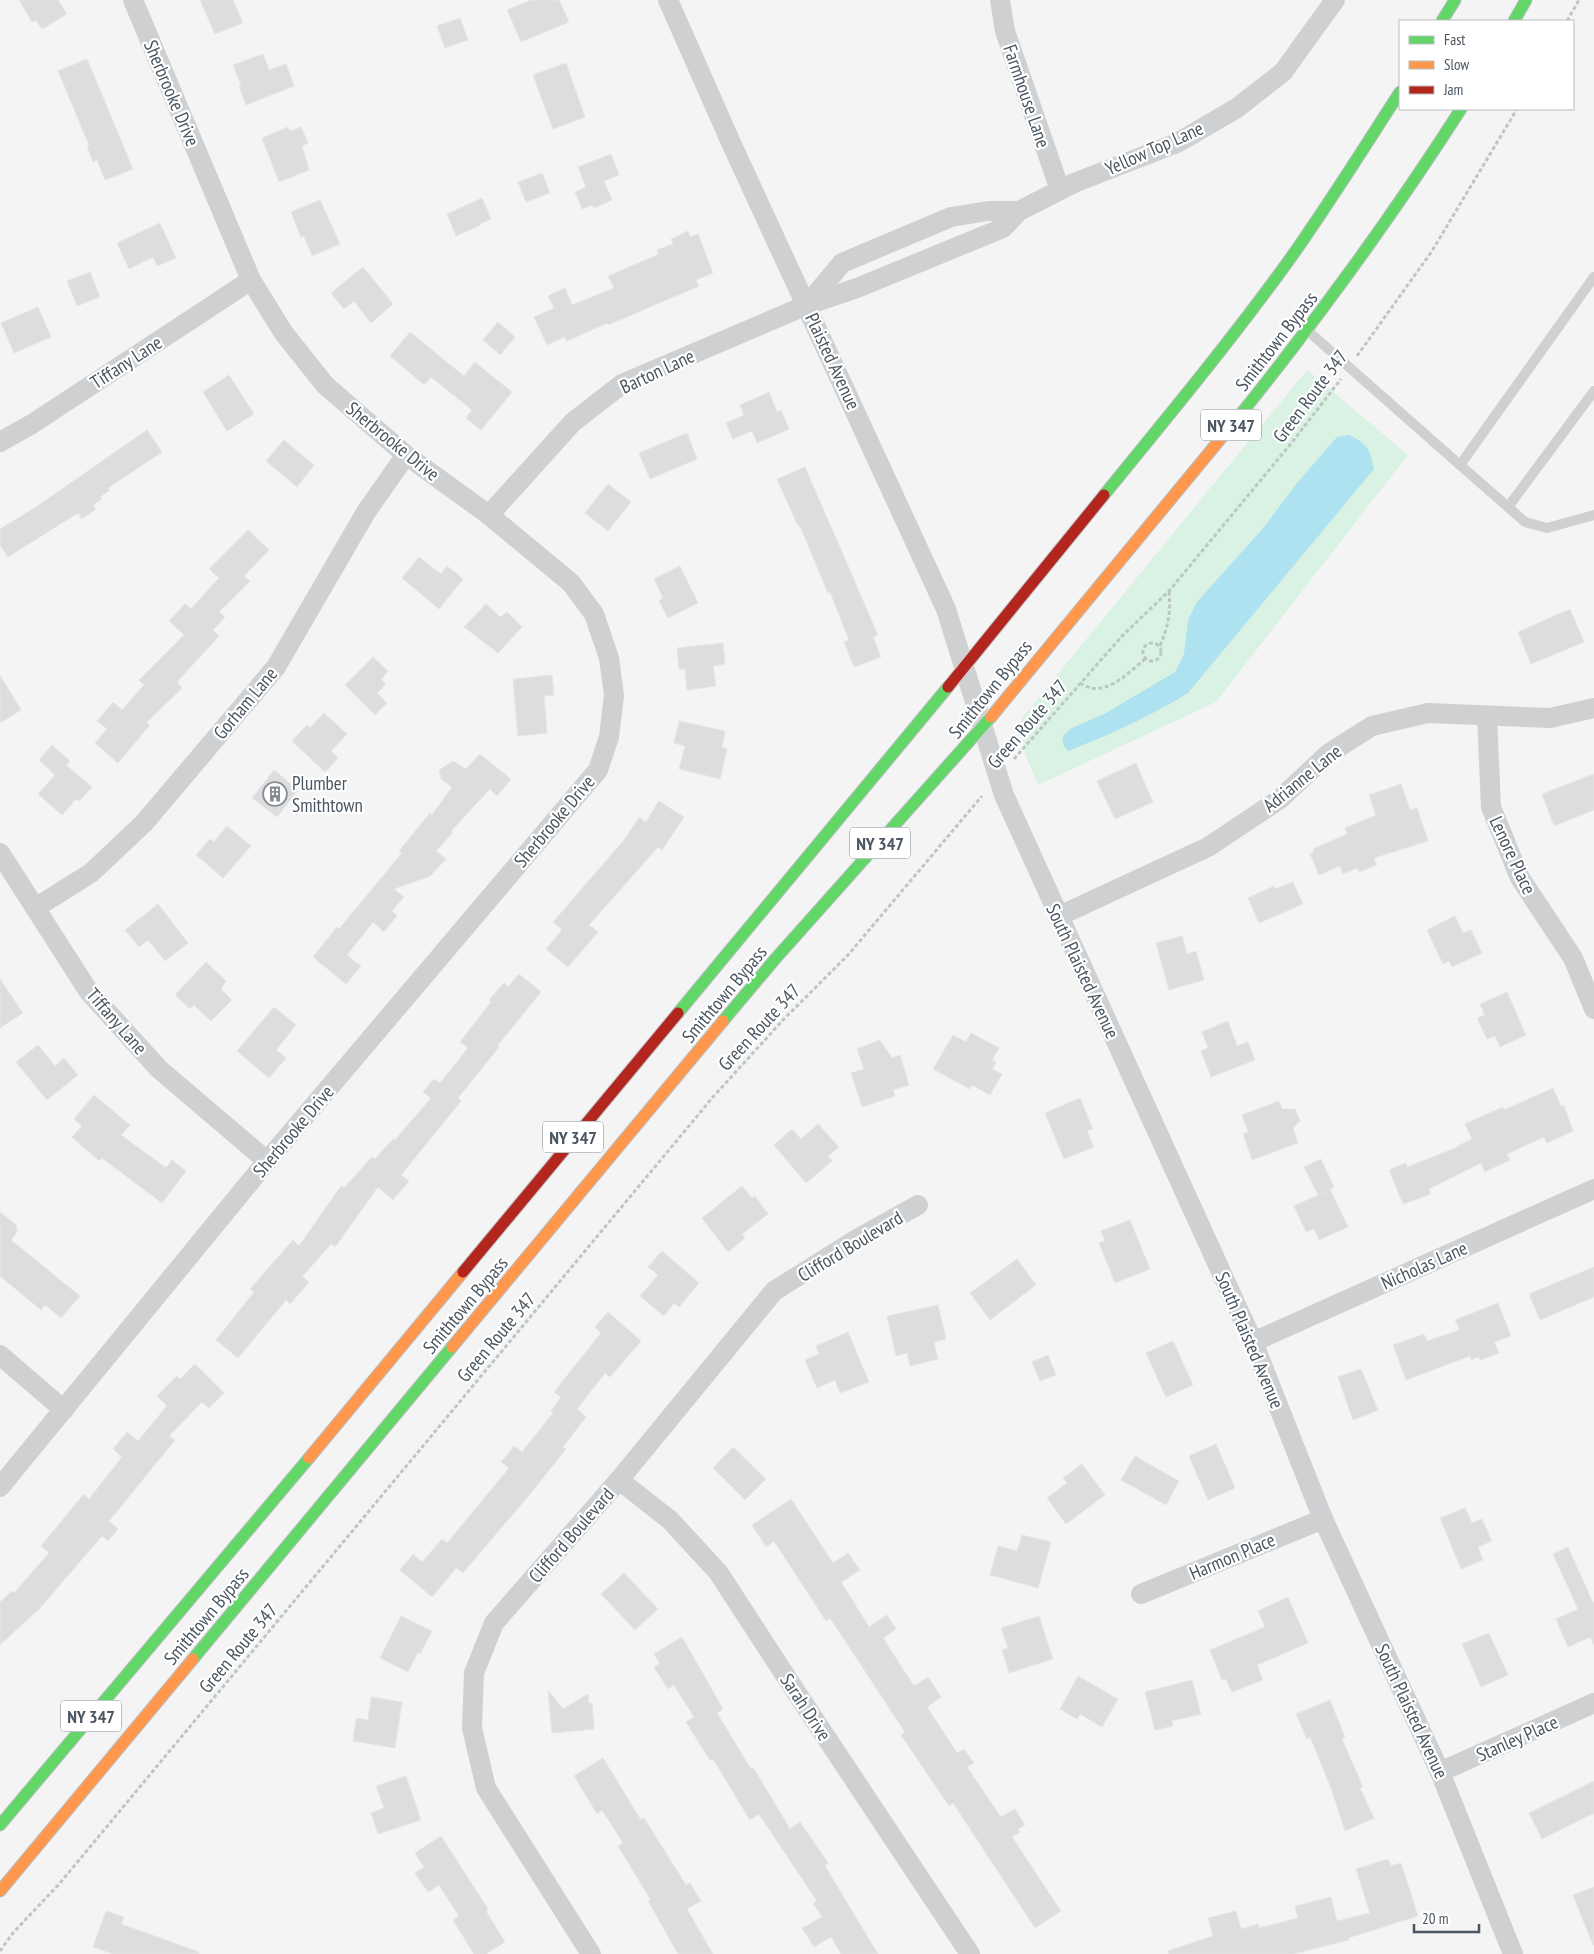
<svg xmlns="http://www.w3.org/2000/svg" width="1594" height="1954" viewBox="0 0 1594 1954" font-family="'PT Sans Narrow',sans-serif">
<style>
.green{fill:#d9f2e3}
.water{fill:#aee2f0}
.building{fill:#ddddde;stroke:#e5e6e7}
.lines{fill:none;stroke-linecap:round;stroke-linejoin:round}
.fast-casing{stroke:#b9bec3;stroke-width:13}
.slow-casing{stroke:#b9bec3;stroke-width:13}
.jam-casing{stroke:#b9bec3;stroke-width:13}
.path{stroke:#bcc7c4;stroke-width:3;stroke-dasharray:4 2.5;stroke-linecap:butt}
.lane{stroke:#ced0d2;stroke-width:10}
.street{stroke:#ced0d2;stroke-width:20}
.fast{stroke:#63d668;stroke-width:11}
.slow{stroke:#ff974d;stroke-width:11}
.jam{stroke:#b3261e;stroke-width:11}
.labels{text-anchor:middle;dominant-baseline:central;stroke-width:4.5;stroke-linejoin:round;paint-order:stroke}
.shield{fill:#fff;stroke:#808990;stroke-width:1}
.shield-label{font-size:18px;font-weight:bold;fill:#4a5661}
.street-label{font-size:19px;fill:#4a5661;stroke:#fff}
.poi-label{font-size:19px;fill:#4a5661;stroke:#fff;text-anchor:start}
</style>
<rect width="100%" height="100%" fill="#f4f4f4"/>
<!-- green -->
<polygon class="green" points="1307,370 1408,455 1216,702 1038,785 1025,754 1021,719"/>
<!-- water -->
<path class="water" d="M1349 435C1367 443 1370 450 1374 469L1188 693C1151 716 1109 735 1068 751L1064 746 1062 738 1070 729 1106 713 1175 672 1184 654 1188 620 1197 602 1265 526 1297 483 1337 437Z"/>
<!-- building -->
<g class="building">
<polygon points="19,0 58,0 67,14 42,29 36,20 32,22"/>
<polygon points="200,0 233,0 243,23 215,34"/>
<polygon points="531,0 559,0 569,22 521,42 507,10"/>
<polygon points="460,18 468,40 445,48 437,26"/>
<polygon points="263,54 269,70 286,64 294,86 246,105 239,86 241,85 233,65"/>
<polygon points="87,59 133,169 105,180 97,160 93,162 87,146 89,145 58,71"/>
<polygon points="566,63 585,117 553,129 533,75"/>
<polygon points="288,127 290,131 301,127 308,143 302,146 309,170 279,182 262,138"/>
<polygon points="611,154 619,175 604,181 612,200 594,208 593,205 582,209 575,192 586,187 578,167"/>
<polygon points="542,173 550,193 526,202 518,182"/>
<polygon points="482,198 491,219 480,224 481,225 456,236 447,214"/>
<polygon points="320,200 340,244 312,256 304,236 301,237 291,212"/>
<polygon points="160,223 176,258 157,266 153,257 129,269 117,243"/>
<polygon points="688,231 690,237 698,234 713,273 696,280 699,286 608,325 607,323 567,341 564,337 547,345 534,317 554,308 548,296 565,288 572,305 614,288 608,276 659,254 657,250 673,244 671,239"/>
<polygon points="363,267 393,304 371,323 354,301 344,309 331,293"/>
<polygon points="90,272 100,297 77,306 67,281"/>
<polygon points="38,307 51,337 14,353 1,323"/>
<polygon points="498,322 515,337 500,355 483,340"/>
<polygon points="410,332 464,376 475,362 512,392 481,430 466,418 472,410 431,377 424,385 390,356"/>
<polygon points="229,375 254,414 227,431 203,392"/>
<polygon points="769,392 777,412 781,410 789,429 757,443 752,431 733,439 726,423 744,415 740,405"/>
<polygon points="147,430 162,452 108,488 110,490 100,497 102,499 93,505 96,509 82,519 78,513 8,557 0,545 0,529 36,507"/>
<polygon points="687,433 697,459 650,479 639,453"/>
<polygon points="284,440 314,465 297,487 266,461"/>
<polygon points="805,467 878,635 873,637 881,657 854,667 844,642 849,640 830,592 828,593 800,526 798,526 777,479"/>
<polygon points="608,484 631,502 608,531 585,513"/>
<polygon points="248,530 269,550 244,576 250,581 219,612 225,617 213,630 219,636 177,682 182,688 146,723 150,725 118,763 95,743 107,729 97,721 113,702 122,710 144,685 139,680 184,635 169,621 185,604 191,609 219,578 209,569"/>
<polygon points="419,557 441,574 447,566 463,579 439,609 402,578"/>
<polygon points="680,566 698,603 668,618 659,601 663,598 654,579"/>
<polygon points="486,604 500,617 507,612 522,627 498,653 464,627"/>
<polygon points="1570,609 1584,642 1531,664 1518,632"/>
<polygon points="723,643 725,664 713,666 716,686 687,690 685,669 679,669 677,648"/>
<polygon points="373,657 388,671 381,680 386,684 377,693 387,703 375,715 345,685"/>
<polygon points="0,675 21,710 0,723"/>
<polygon points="552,675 554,695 544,696 547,733 518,736 513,679"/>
<polygon points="324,713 347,734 331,751 338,758 325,772 292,741 307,725 310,728"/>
<polygon points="679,721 725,731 722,747 727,749 720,779 679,769 685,746 674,743"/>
<polygon points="52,745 70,761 66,765 92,787 79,801 76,799 62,815 38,794 55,775 39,760"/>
<polygon points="480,754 511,779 497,796 490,789 451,831 453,832 436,851 446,859 430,876 394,889 404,897 392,911 397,916 384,932 373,922 347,955 361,966 346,984 313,957 337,927 339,929 402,853 399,851 430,813 432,815 452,787 441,779 439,770 453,761 466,769"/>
<polygon points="1136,763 1153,802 1115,819 1097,781"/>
<polygon points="274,770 298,790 277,817 252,798"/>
<polygon points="1594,774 1594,810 1554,826 1542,794"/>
<polygon points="1401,784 1410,810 1417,808 1428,841 1374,858 1377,865 1359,872 1357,868 1343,874 1340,866 1319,875 1310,854 1314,852 1313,849 1347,834 1345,828 1376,815 1369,795"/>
<polygon points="659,801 684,817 662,850 658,847 589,925 598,932 568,967 546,949 562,930 553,922 625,839 639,817 646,822"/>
<polygon points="227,826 251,846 223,878 196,855 210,839 214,842"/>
<polygon points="1293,882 1303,904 1259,923 1248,898 1274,886 1275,889"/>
<polygon points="158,904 188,943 165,961 148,940 139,947 125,930"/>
<polygon points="1455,916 1463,933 1471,930 1482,953 1452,967 1449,961 1443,964 1427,930"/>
<polygon points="1182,936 1187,954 1196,951 1204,980 1169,990 1156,943"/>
<polygon points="206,962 226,981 221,989 232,1000 211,1021 194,1005 190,1009 175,995"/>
<polygon points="519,974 541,992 497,1046 499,1047 458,1098 461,1101 401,1175 409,1181 393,1200 378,1187 335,1247 331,1244 302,1277 309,1282 290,1304 286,1300 238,1358 216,1340 254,1292 250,1289 293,1240 299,1246 341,1186 344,1188 372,1157 375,1159 393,1139 395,1140 431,1098 423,1092 434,1079 440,1083 468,1048 460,1042 491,1002 489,1000 504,983 508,987"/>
<polygon points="0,979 23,1013 0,1028"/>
<polygon points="1507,992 1526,1035 1500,1047 1495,1036 1487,1039 1477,1018 1485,1015 1480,1004"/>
<polygon points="274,1007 296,1025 276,1050 286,1058 269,1078 237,1051"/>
<polygon points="1228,1021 1237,1046 1248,1042 1255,1060 1211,1077 1201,1051 1208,1048 1202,1032"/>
<polygon points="971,1033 999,1048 992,1060 996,1063 992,1069 1002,1074 990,1095 972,1085 970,1089 933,1069 953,1035 966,1042"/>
<polygon points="880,1040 892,1058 900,1055 909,1085 893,1090 895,1096 862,1107 851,1073 864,1069 857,1049"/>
<polygon points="38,1045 55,1066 64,1058 78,1075 47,1100 16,1062"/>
<polygon points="1553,1088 1561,1106 1564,1106 1573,1131 1547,1143 1544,1137 1507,1154 1510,1160 1485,1172 1481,1163 1429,1189 1431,1194 1403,1204 1389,1170 1406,1163 1407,1167 1458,1147 1458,1146 1472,1139 1465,1124 1503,1107 1504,1110"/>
<polygon points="94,1095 130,1125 121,1135 166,1168 172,1160 186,1171 162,1203 102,1158 99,1161 72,1137 82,1126 74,1119"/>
<polygon points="1080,1098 1093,1129 1087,1131 1094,1147 1064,1159 1045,1113"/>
<polygon points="1279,1101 1282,1109 1295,1109 1300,1121 1293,1128 1298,1143 1252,1160 1243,1134 1248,1132 1242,1115"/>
<polygon points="818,1124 839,1147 828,1156 832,1161 806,1183 774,1145 792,1129 801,1139"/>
<polygon points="1321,1159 1334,1187 1321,1194 1330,1189 1348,1227 1319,1240 1314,1229 1306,1232 1294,1206 1318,1195 1304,1167"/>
<polygon points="742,1186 752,1198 755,1196 768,1214 742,1234 745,1238 728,1252 702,1218"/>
<polygon points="0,1212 16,1225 17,1232 11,1240 80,1296 61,1318 45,1305 41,1310 0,1276"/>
<polygon points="1130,1220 1150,1269 1115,1283 1099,1243 1105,1241 1101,1231"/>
<polygon points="662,1251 699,1283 679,1307 674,1303 664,1316 640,1296 658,1275 648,1267"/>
<polygon points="1017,1259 1036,1285 990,1320 970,1293"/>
<polygon points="1594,1267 1594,1297 1540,1320 1529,1294"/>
<polygon points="1498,1303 1511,1336 1494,1342 1499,1353 1480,1360 1478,1357 1471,1360 1470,1356 1406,1380 1393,1345 1424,1334 1427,1341 1460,1330 1455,1320"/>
<polygon points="938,1305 946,1339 934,1342 938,1359 910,1366 907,1353 896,1356 887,1316"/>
<polygon points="608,1312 641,1341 610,1377 605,1373 577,1409 586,1417 563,1447 566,1449 530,1494 463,1573 456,1568 432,1597 400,1570 413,1554 422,1562 442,1539 447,1543 509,1468 501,1462 514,1446 522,1452 553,1413 551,1411 561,1397 554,1392 601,1333 595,1327"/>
<polygon points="848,1332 869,1382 840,1393 835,1380 817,1388 805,1360 819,1354 816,1346"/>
<polygon points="1173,1341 1193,1385 1166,1397 1146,1353"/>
<polygon points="1048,1355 1056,1375 1040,1381 1032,1362"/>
<polygon points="195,1364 224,1393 209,1408 202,1402 169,1436 175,1440 109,1521 118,1529 108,1541 102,1536 40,1608 0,1645 0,1602 12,1591 14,1593 49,1553 41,1546 84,1494 89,1499 122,1457 113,1449 127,1432 138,1441 167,1406 157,1396 177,1376 180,1379"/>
<polygon points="1361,1369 1378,1410 1353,1420 1338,1377"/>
<polygon points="1216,1444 1235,1488 1208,1500 1189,1456"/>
<polygon points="733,1447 766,1479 745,1500 713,1468"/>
<polygon points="1135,1456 1179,1481 1166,1505 1121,1480"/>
<polygon points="1082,1464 1105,1495 1066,1524 1047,1498 1067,1483 1063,1478"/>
<polygon points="791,1499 833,1563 848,1553 860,1570 841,1582 869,1627 887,1615 896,1629 883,1638 914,1686 928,1677 941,1697 927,1707 957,1753 964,1749 974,1763 967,1767 1001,1817 1015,1809 1025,1825 1018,1829 1020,1832 1012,1837 1061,1911 1035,1928 953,1803 949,1806 901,1735 905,1732 830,1618 826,1621 774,1541 766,1547 752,1525"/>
<polygon points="1465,1508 1472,1523 1482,1519 1492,1541 1478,1547 1483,1560 1461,1569 1440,1518"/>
<polygon points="1022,1535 1051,1542 1038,1588 990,1575 998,1546 1017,1551"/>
<polygon points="1568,1547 1593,1603 1594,1602 1594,1645 1590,1637 1568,1647 1556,1619 1578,1609 1553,1554"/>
<polygon points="624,1573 658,1609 635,1630 601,1594"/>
<polygon points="1288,1597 1308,1643 1257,1665 1263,1680 1232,1692 1226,1679 1222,1680 1210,1650 1265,1627 1258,1611"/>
<polygon points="401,1616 432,1631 420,1654 418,1652 408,1672 380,1658"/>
<polygon points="1039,1616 1053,1659 1009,1673 1002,1650 1008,1648 1001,1628"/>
<polygon points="1489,1633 1508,1675 1481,1687 1462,1644"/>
<polygon points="682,1637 723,1709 717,1713 751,1769 753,1767 790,1829 800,1822 828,1863 825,1866 878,1954 841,1954 831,1937 814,1947 802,1928 822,1917 813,1903 817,1901 759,1814 750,1820 713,1759 710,1760 686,1722 694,1717 674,1685 668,1689 654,1667 660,1664 654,1654"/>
<polygon points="1078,1676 1118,1699 1102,1727 1080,1714 1077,1719 1060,1709"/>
<polygon points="1192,1680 1201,1714 1172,1721 1173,1726 1155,1730 1145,1692"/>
<polygon points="548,1690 563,1709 588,1694 589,1703 592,1703 594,1729 552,1733"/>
<polygon points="371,1697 402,1702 395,1748 353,1741 356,1718 368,1720"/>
<polygon points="1330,1700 1345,1737 1342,1739 1363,1787 1360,1788 1374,1818 1345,1831 1331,1788 1310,1737 1307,1739 1296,1714"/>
<polygon points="603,1758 641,1820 644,1818 686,1885 690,1883 701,1901 687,1909 713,1954 678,1954 648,1901 651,1900 618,1846 623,1843 602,1810 597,1814 574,1776"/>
<polygon points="406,1776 421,1820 378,1834 371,1813 384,1808 376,1786"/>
<polygon points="1594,1781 1594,1813 1542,1839 1529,1813"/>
<polygon points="441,1836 488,1909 486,1911 505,1942 486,1954 474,1954 453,1920 459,1916 439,1885 428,1892 415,1873 424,1867 415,1853"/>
<polygon points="1388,1859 1391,1866 1401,1863 1418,1916 1348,1938 1349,1940 1293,1954 1169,1954 1168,1951 1213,1936 1208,1918 1236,1911 1241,1929 1258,1924 1259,1928 1298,1918 1295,1906 1331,1897 1337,1921 1370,1913 1356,1869"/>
<polygon points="1594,1887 1594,1945 1593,1945 1573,1895"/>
<polygon points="106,1911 124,1917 121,1924 199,1952 199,1954 113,1954 93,1947"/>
</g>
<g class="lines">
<!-- fast casing -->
<g class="fast-casing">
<g id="fast">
<polyline points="1442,21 1455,0"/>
<polyline points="1514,21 1526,0"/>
<path d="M1227 431C1311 328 1389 221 1461 109"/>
<path d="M1104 495C1166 419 1229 343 1287 263 1327 207 1363 149 1400 92"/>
<polyline points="678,1013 948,687"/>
<polyline points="723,1021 776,958 991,717"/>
<polyline points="193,1659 452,1347"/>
<polyline points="0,1825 309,1458"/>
</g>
</g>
<!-- slow casing -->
<g class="slow-casing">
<g id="slow">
<polyline points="991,717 1227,431"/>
<polyline points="452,1347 723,1021"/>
<polyline points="309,1458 463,1272"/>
<polyline points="0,1891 193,1659"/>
</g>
</g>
<!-- jam casing -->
<g class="jam-casing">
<g id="jam">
<polyline points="948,687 1104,495"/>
<polyline points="463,1272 678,1013"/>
</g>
</g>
<!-- path -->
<g class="path">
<polyline points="1567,21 1579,0"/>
<polyline points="1357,356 1432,251 1517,109"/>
<circle cx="1152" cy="652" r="9"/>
<path d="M1160 646C1168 626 1171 613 1169 591"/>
<path d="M1080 683C1083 685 1088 687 1091 688 1111 692 1132 670 1146 658"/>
<polyline points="1014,759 1123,635 1169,591 1289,446 1341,379"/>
<polyline points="0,1951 13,1933 60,1883 713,1097 783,1020 848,955 982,796"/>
</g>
<!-- lane -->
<g class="lane">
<polyline points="1308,331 1460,465 1594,277"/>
<polyline points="1460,465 1525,522 1547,528 1594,515"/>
<polyline points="1508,507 1594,391"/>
</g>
<!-- street -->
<g class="street">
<polyline points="668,0 732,145 946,609 1004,795 1253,1342 1323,1519 1440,1772 1513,1954"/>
<polyline points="1000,0 1005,31 1060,190"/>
<polyline points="807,305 842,263 951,217 988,211 1019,211"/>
<polyline points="0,442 32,424 251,280"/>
<polyline points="489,515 573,422 622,384 807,305 857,288 1003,228 1019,211 1074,183 1177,143 1237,108 1283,72 1335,0"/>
<polyline points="1487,716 1491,807 1520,878 1573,958 1594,1009"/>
<polyline points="0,853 89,992 159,1069 267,1161"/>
<polyline points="35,908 91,873 144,823 276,667 366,512 406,455"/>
<polyline points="1059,916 1208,847 1280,799 1328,754 1372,726 1428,713 1550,718 1594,708"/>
<polyline points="1253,1342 1594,1189"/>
<polyline points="0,1355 64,1410"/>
<polyline points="619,1480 670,1520 718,1572 802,1701 970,1954"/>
<polyline points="0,1487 267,1161 598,770 609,737 614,695 609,658 594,614 571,583 489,515 406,455 325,385 283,332 251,280 133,0"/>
<polyline points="1141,1594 1323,1519"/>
<polyline points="1440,1772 1594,1703"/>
<polyline points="591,1954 486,1788 472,1728 474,1673 494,1623 619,1480 774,1291 857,1239 918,1205"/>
</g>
<!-- fast -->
<use href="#fast" class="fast"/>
<!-- slow -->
<use href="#slow" class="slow"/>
<!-- jam -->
<use href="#jam" class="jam"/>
</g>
<!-- icons -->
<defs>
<g id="building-ring" transform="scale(1.25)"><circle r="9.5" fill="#fff" stroke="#868d94" stroke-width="1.5"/><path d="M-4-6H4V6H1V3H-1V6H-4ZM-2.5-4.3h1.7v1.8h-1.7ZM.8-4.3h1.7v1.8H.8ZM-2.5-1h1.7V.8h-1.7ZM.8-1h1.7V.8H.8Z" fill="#868d94"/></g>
</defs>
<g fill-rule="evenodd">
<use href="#building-ring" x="275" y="794"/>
</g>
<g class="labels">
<!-- shield labels -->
<g class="shield">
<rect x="1201" y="409.5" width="60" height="31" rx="4"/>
<rect x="850" y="827.5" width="60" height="31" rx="4"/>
<rect x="543" y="1121.5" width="60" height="31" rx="4"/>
<rect x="61" y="1700.5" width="60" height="31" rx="4"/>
</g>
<g class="shield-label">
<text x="1231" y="425">NY 347</text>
<text x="880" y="843">NY 347</text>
<text x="573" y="1137">NY 347</text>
<text x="91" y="1716">NY 347</text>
</g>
<!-- street labels -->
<g class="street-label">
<text transform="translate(172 93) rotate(67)">Sherbrooke Drive</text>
<text transform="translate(1027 96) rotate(71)">Farmhouse Lane</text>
<text transform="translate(1154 148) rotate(-24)">Yellow Top Lane</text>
<text transform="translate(1276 341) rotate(-52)">Smithtown Bypass</text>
<text transform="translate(833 361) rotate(65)">Plaisted Avenue</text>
<text transform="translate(126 362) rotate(-33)">Tiffany Lane</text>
<text transform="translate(657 371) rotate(-25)">Barton Lane</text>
<text transform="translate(1310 396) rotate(-53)">Green Route 347</text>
<text transform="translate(393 441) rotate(39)">Sherbrooke Drive</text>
<text transform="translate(990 689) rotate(-51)">Smithtown Bypass</text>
<text transform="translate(245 703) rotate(-50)">Gorham Lane</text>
<text transform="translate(1027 724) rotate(-49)">Green Route 347</text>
<text transform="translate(1302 778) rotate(-39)">Adrianne Lane</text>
<text transform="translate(554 821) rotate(-50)">Sherbrooke Drive</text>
<text transform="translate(1513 855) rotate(65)">Lenore Place</text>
<text transform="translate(1083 971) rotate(65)">South Plaisted Avenue</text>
<text transform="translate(724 994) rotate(-50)">Smithtown Bypass</text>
<text transform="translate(117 1021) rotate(49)">Tiffany Lane</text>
<text transform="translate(759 1027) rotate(-47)">Green Route 347</text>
<text transform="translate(293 1131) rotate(-50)">Sherbrooke Drive</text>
<text transform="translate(850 1246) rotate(-31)">Clifford Boulevard</text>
<text transform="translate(1424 1265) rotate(-24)">Nicholas Lane</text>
<text transform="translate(465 1305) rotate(-50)">Smithtown Bypass</text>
<text transform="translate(496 1337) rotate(-50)">Green Route 347</text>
<text transform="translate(1250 1340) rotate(67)">South Plaisted Avenue</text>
<text transform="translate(571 1535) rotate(-49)">Clifford Boulevard</text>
<text transform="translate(1232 1556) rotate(-23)">Harmon Place</text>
<text transform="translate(206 1616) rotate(-50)">Smithtown Bypass</text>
<text transform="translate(238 1648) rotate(-50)">Green Route 347</text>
<text transform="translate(806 1707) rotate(57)">Sarah Drive</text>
<text transform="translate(1412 1711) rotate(65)">South Plaisted Avenue</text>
<text transform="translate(1517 1738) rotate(-24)">Stanley Place</text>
</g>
<!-- poi labels -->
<g class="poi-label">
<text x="292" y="783">Plumber<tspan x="292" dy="22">Smithtown</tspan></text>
</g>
</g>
<!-- legend -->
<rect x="1399" y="20" width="175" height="90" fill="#ffffff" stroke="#b7bbc0"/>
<rect x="1409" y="36" width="25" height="8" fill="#63d668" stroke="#b7bbc0"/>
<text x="1444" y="45" font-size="15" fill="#4a5661">Fast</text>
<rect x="1409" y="61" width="25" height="8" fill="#ff974d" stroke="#b7bbc0"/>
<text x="1444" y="70" font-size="15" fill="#4a5661">Slow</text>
<rect x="1409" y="86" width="25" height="8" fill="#b3261e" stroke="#b7bbc0"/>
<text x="1444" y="95" font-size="15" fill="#4a5661">Jam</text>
<!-- scale -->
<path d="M1414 1924v8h65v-8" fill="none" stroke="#4a5661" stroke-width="2.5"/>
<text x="1422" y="1924" font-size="15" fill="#4a5661" stroke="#ffffff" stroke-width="4" paint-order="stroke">20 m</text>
</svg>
